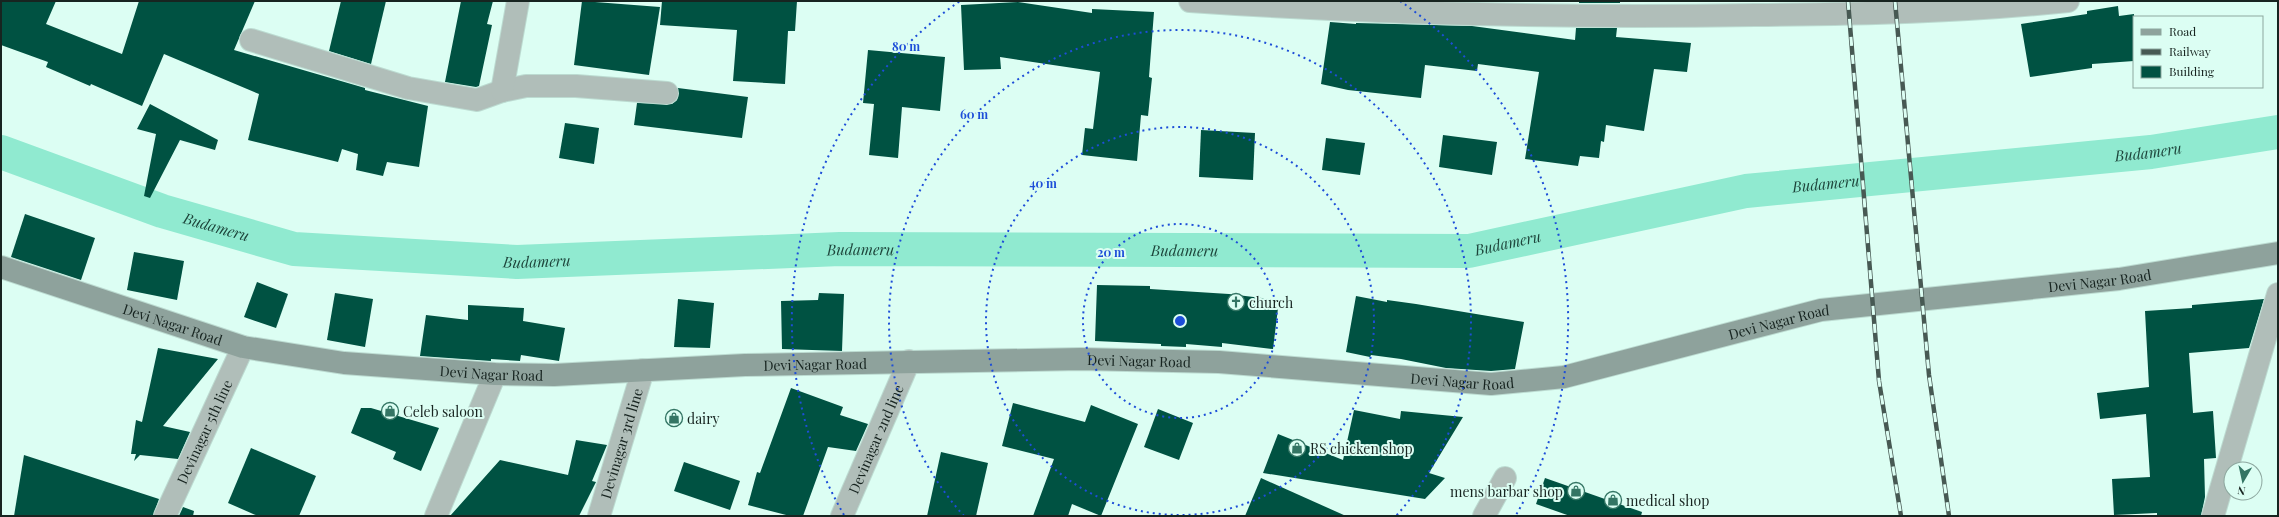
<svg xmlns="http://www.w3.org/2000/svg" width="2279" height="517" viewBox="0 0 2279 517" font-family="'Playfair Display',serif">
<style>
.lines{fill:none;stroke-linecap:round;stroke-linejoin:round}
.canal{stroke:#90ead0;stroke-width:34}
.building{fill:#005242}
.street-casing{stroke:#bcdbd1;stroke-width:24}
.secondary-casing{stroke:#bcdbd1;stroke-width:24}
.street{stroke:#b0beb9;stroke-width:22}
.secondary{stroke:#8ea29c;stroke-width:22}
.rail-casing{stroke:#475953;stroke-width:4.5}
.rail{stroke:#dcfef3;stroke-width:3;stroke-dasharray:9;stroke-linecap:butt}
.ring{fill:none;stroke:#1d4ed8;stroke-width:2;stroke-dasharray:2 4}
.labels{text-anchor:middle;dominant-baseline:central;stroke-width:4;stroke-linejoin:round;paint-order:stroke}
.street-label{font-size:14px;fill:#172420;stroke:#dcfef3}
.poi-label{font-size:14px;fill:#172420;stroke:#dcfef3;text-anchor:start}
.water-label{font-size:15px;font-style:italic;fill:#1d453b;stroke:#dcfef3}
.centre{fill:#1d4ed8;stroke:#dcfef3;stroke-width:2}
.ring-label{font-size:12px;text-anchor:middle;font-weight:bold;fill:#1d4ed8;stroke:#dcfef3;stroke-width:4;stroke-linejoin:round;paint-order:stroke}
</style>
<rect width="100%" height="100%" fill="#dcfef3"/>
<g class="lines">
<!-- canal -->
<path class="canal" id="s1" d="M1 152 162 211 294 249 517 262 840 249 1469 251 1746 191 2151 152 2278 132"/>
</g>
<!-- building -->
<g class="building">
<polygon points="1,1 56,1 46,24 122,54 139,1 255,1 234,50 365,88 365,90 428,106 419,167 387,162 383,176 356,170 358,154 342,149 338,162 248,140 259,94 164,54 142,106 91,84 90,86 46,67 48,62 1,45"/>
<polygon points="341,1 386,1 371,64 329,51"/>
<polygon points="461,1 493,1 487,24 492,25 479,86 476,87 445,82"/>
<polygon points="582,1 660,7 649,75 574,65"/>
<polygon points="662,1 797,1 795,31 788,31 785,84 733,81 737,30 660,25"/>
<rect x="1579" y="1" width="41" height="2"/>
<polygon points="1018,2 1092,13 1092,9 1154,12 1149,77 1152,78 1148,116 1141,115 1137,161 1082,155 1085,128 1093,129 1100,72 1000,57 1001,69 964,70 961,5"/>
<polygon points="2118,6 2119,16 2134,14 2134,61 2092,64 2092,68 2030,77 2021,24 2087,14 2087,11"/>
<polygon points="1330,22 1356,24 1356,23 1472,26 1575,40 1576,28 1617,28 1616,37 1691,43 1687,72 1654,69 1644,131 1606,125 1604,142 1601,141 1599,158 1580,156 1578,166 1525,159 1539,72 1478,64 1477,71 1425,65 1421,98 1348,90 1321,84"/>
<polygon points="868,50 945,57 940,111 902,107 898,158 869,155 874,104 863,103"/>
<polygon points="678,88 748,97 742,138 634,125 637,103 672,104 677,100"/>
<polygon points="150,104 218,140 215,150 180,140 150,198 144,196 156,134 137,129"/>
<polygon points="565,123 599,128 594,164 559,158"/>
<polygon points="1201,130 1255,133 1253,180 1199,177"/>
<polygon points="1443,135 1497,142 1492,175 1439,167"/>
<polygon points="1326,138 1365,143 1360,175 1322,170"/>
<polygon points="25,214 95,238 81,280 11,257"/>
<polygon points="134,252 184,261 177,300 127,290"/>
<polygon points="257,282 288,294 276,328 244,317"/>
<polygon points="1097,285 1150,286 1150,289 1229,294 1279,300 1273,349 1222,343 1222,347 1186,344 1186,347 1161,346 1161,344 1095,341"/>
<polygon points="335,293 373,299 365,347 327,340"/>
<polygon points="819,293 844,294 842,351 782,349 781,301 818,300"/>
<polygon points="1356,296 1387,302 1387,300 1416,304 1524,322 1515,369 1491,371 1446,368 1401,359 1371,355 1370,357 1346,352"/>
<polygon points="678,299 714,303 710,348 674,347"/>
<polygon points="2264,299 2249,348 2189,353 2193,413 2213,411 2216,458 2204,459 2205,497 2201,516 2157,516 2157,513 2114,515 2112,479 2150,477 2146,414 2100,419 2097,393 2149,387 2145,311 2192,308 2192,305"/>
<polygon points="468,305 524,308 523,321 565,328 559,361 521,355 520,361 491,359 491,361 420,356 426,315 468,320"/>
<polygon points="158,348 218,359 163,426 190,432 178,459 140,455 134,461 136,454 131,454 136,420 142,422"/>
<polygon points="791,388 843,407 840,415 868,424 856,451 828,447 803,516 790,516 748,505 757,472 760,473"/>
<polygon points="1013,403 1085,422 1091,405 1138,424 1101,516 1072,504 1068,516 1033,516 1054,459 1002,446"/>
<polygon points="361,408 371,408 439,428 421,471 393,459 396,452 351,433"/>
<polygon points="1158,409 1193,423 1179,460 1144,447"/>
<polygon points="1354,410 1400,419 1401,411 1463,417 1429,473 1445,478 1425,499 1263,473 1278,434 1343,460"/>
<polygon points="576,440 607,445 592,481 596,482 579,516 450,516 500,460 568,475"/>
<polygon points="251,448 316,476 299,516 258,516 228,503"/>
<polygon points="941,452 988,463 976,516 927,516"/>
<polygon points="24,455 159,499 153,516 14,516"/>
<polygon points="684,462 740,481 730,510 674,491"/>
<polygon points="1261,478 1346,516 1245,516"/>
<polygon points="1545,478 1642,512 1641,516 1570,516 1536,504"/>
<polygon points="183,507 194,511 193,516 179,516"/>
</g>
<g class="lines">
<!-- street casing -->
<g class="street-casing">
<g id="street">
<path d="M1190 1C1378 14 1567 18 1755 15 1859 14 1964 12 2068 1"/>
<polyline points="251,40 408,88 477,100 502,91 526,86 576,86 667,93"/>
<polyline points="502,91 518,1"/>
<path id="s2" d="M165 516 243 347"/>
<polyline points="436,516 495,374"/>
<path id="s3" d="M599 516 643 370"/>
<path id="s4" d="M842 516 909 361"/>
<polyline points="1484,516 1505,478"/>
<polyline points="2213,516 2278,294"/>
</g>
</g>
<!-- secondary casing -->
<g class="secondary-casing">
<g id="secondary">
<path id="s5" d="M1 267 243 347 344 363 495 374 554 375 745 365 1081 359 1219 362 1491 384 1564 377 1821 310 2119 279 2278 253"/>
</g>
</g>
<!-- street -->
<use href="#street" class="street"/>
<!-- secondary -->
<use href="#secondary" class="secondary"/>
<!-- rail casing -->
<g class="rail-casing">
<g id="rail">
<polyline points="1848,1 1879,381 1901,516"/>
<polyline points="1895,1 1929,375 1949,516"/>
</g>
</g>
<!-- rail -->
<use href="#rail" class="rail"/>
</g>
<!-- distance rings -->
<g class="ring">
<circle cx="1180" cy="321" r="97"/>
<circle cx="1180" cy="321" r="194"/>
<path d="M964 516A291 291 0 1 1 1396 516"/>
<path d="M844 515A388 388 0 0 1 960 1M1400 1A388 388 0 0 1 1516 515"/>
</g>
<!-- icons -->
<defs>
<g id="church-ring" transform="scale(0.9)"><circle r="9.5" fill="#dcfef3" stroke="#347564" stroke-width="1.5"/><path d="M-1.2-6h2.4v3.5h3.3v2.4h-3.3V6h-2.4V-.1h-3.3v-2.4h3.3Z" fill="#347564"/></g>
<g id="shop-ring" transform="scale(0.9)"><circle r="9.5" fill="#dcfef3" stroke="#347564" stroke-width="1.5"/><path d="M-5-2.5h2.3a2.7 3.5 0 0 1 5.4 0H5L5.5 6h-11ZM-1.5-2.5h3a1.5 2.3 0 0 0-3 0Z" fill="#347564"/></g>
</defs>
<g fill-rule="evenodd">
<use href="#church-ring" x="1236" y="302"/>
<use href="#shop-ring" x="390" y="411"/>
<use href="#shop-ring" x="674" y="418"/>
<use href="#shop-ring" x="1297" y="448"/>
<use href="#shop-ring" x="1576" y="491"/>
<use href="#shop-ring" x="1613" y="500"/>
</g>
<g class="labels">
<!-- street labels -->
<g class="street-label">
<text stroke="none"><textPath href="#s5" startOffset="2125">Devi Nagar Road</textPath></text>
<text stroke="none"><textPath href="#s5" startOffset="1801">Devi Nagar Road</textPath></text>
<text stroke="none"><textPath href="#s5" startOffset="181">Devi Nagar Road</textPath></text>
<text stroke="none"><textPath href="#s5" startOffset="1153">Devi Nagar Road</textPath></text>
<text stroke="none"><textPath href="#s5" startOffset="829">Devi Nagar Road</textPath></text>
<text stroke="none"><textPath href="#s5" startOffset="505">Devi Nagar Road</textPath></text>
<text stroke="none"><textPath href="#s5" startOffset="1477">Devi Nagar Road</textPath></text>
<text stroke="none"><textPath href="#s2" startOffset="93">Devinagar 5th line</textPath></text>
<text stroke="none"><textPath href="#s4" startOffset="84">Devinagar 2nd line</textPath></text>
<text stroke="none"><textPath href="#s3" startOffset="76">Devinagar 3rd line</textPath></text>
</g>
<!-- poi labels -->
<g class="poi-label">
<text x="1249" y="302">church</text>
<text x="403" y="411">Celeb saloon</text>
<text x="687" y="418">dairy</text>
<text x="1310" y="448">RS chicken shop</text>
<text x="1563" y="491" text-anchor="end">mens barbar shop</text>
<text x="1626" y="500">medical shop</text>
</g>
<!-- water labels -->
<g class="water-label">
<text stroke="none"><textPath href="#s1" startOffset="2172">Budameru</textPath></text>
<text stroke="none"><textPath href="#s1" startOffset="1848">Budameru</textPath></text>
<text stroke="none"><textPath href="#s1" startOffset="228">Budameru</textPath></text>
<text stroke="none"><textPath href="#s1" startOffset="1524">Budameru</textPath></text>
<text stroke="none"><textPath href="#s1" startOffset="876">Budameru</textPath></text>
<text stroke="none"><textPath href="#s1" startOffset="1200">Budameru</textPath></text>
<text stroke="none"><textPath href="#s1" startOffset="552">Budameru</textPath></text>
</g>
</g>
<circle cx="1180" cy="321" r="6" class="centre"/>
<g class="ring-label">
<text x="906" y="51">80 m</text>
<text x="974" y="119">60 m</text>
<text x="1043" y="188">40 m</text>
<text x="1111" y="257">20 m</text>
</g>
<!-- border -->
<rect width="2279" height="517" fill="none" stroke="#172420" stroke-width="4"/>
<!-- legend -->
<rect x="2133" y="16" width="130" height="72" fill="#dcfef3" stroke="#8da79f"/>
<rect x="2141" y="29" width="20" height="6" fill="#8ea29c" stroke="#8da79f"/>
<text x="2169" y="36" font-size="12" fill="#172420">Road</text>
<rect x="2141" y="49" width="20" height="6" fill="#475953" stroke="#8da79f"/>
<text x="2169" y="56" font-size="12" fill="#172420">Railway</text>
<rect x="2141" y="66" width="20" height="12" fill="#005242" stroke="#8da79f"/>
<text x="2169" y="76" font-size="12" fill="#172420">Building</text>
<!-- north arrow -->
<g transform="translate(2243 481) rotate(189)"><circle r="19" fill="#dcfef3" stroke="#8da79f"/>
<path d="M0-3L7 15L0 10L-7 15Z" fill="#347564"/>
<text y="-6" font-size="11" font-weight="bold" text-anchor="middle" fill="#172420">N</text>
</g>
</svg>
